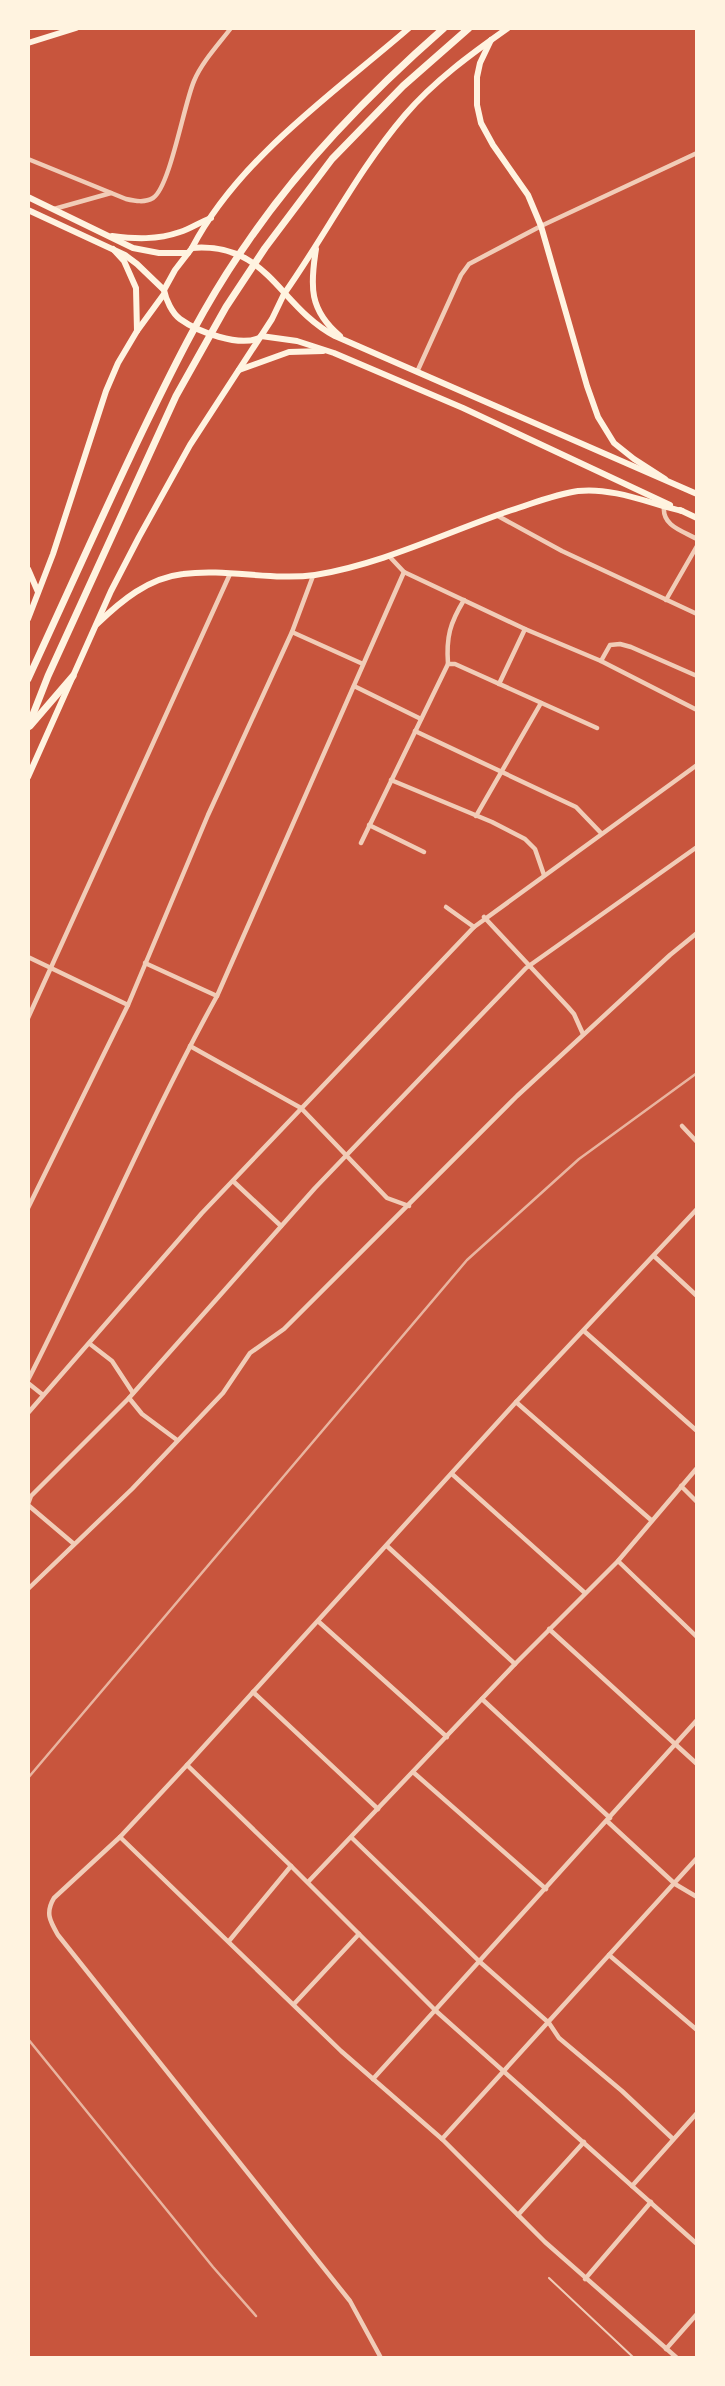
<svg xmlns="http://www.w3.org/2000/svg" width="725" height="2386" viewBox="0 0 725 2386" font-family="Rubik,sans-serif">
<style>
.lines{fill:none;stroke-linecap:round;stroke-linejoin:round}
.service{stroke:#f1ccb7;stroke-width:2}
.minor{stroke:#f1ccb7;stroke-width:4.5}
.secondary{stroke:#fff3e0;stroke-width:6}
.primary{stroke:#fff3e0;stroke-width:6}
.trunk{stroke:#fff3e0;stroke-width:7}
.rail{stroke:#e9b49f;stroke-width:2.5}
</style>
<rect width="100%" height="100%" fill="#c8553d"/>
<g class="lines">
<!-- service -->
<polyline class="service" points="549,2278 634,2358"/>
<!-- minor -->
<g class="minor">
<path d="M28 159 126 199C135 201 145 203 153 198 170 187 184 104 194 81 202 62 218 45 231 28"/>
<polyline points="54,209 111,193"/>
<polyline points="417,372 461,275 469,264 541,226 697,153"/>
<path d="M664 507C662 526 683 531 697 539"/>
<polyline points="498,516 562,551 697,614"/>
<polyline points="389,556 404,572 525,629 601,661 610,645 620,644 631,647 697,676"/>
<polyline points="666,600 697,546"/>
<polyline points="292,632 363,664"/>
<polyline points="601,661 697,710"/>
<path d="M448 664C446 637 450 623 464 600"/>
<polyline points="499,684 525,629"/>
<polyline points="354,686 421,719"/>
<polyline points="415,731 576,807 601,833"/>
<polyline points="391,780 492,822 525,839 535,849 544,875"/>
<polyline points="476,816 541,703"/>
<polyline points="369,825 424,852"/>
<polyline points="361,843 448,664 455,664 597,728"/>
<polyline points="446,907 474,927"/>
<polyline points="484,917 568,1007 574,1014 583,1034"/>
<polyline points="28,957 128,1005"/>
<polyline points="145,963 217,996"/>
<polyline points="28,1018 230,574"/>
<polyline points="190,1046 301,1108 387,1198 409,1206"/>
<polyline points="682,1126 697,1142"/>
<polyline points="233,1181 281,1226"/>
<polyline points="28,1208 128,1005 208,815 292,632 313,576"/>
<polyline points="654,1256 697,1296"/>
<polyline points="584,1331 697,1431"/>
<polyline points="90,1344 112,1361 133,1393"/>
<path d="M28 1380C93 1253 148 1121 217 996L404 572"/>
<polyline points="28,1383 43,1395"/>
<polyline points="129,1398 142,1414 177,1440"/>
<polyline points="516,1402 651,1520"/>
<polyline points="28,1413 202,1213 474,927 697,765"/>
<polyline points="452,1474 585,1593"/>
<polyline points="681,1486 697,1502"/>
<polyline points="28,1504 31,1496 129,1398 315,1188 526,968 697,847"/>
<polyline points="28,1505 74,1544"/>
<polyline points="387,1546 515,1664"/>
<polyline points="618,1561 697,1637"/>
<polyline points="28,1589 132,1489 223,1393 250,1353 284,1329 517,1096 670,955 697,933"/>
<polyline points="319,1622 447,1737"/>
<polyline points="549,1629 697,1764"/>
<polyline points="253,1692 378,1809"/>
<polyline points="482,1699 610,1818"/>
<polyline points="187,1765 291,1866 436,2011 697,2244"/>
<polyline points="413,1772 546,1889"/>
<polyline points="607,1821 675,1884 697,1897"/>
<polyline points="120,1837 341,2051 442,2139 545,2242 677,2358"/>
<polyline points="352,1838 480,1962 549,2023 559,2038 622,2091 673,2139"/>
<polyline points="308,1882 515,1664 618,1561 697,1468"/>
<polyline points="229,1941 291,1866"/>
<polyline points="609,1955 697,2030"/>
<polyline points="294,2004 359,1934"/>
<polyline points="373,2079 697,1720"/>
<polyline points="442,2139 697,1858"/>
<polyline points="632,2186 697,2113"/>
<polyline points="518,2215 584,2142"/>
<polyline points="585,2279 651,2202"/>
<polyline points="666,2349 697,2314"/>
<path d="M381 2358 350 2301 58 1935C50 1921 45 1913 54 1898L120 1837 187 1765 516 1402 697 1209"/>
</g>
<!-- secondary -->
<g class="secondary">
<path d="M192 248C239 158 334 93 409 28"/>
<path d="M284 294C325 236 358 170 405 115 434 81 471 54 508 28"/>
<polyline points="137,331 164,294"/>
</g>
<!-- primary -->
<g class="primary">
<polyline points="491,40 480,63 477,77 477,105 481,123 493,145 528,195 541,226 587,386 598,417 614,443 634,459 665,479"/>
<polyline points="28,43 76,28"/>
<polyline points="28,197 133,248 159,253 188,253"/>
<polyline points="28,210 125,255 137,264 164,290"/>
<path d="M112 236C135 239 157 240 180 232 190 229 200 222 211 218"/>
<path d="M316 249C310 286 309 310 340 336"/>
<polyline points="261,336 297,341 334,353 463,408 670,505"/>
<path d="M259 338C239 347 198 332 180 319 172 313 166 300 164 290L175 270 192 248C269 242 278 306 335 336L697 494"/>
<polyline points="239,370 289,352 323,351"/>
<polyline points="680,510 697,518"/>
<polyline points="28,569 38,592"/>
<polyline points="28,619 53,554 106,391 118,363 137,331 136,288 124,261 113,249"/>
<path d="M97 624C121 601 148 578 183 574 226 568 272 581 315 575 383 564 447 532 512 510 534 503 556 494 578 491 612 487 649 503 682 511"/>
<polyline points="28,777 111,591 139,537 190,445 272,319 284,294"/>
</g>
<!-- trunk -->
<g class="trunk">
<path d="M28 679C67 595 104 511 144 428 175 364 206 301 247 243 302 162 371 92 444 28"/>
<polyline points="30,726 73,676"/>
<polyline points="28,727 48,676 176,396 226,307 265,248 332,159 403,86 469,28"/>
</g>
<!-- rail -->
<g class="rail">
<polyline points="28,1778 467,1260 579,1159 697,1073"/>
<polyline points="28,2039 213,2267 256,2316"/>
</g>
</g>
<!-- border -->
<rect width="725" height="2386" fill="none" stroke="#fff3e0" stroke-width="60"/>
</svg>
